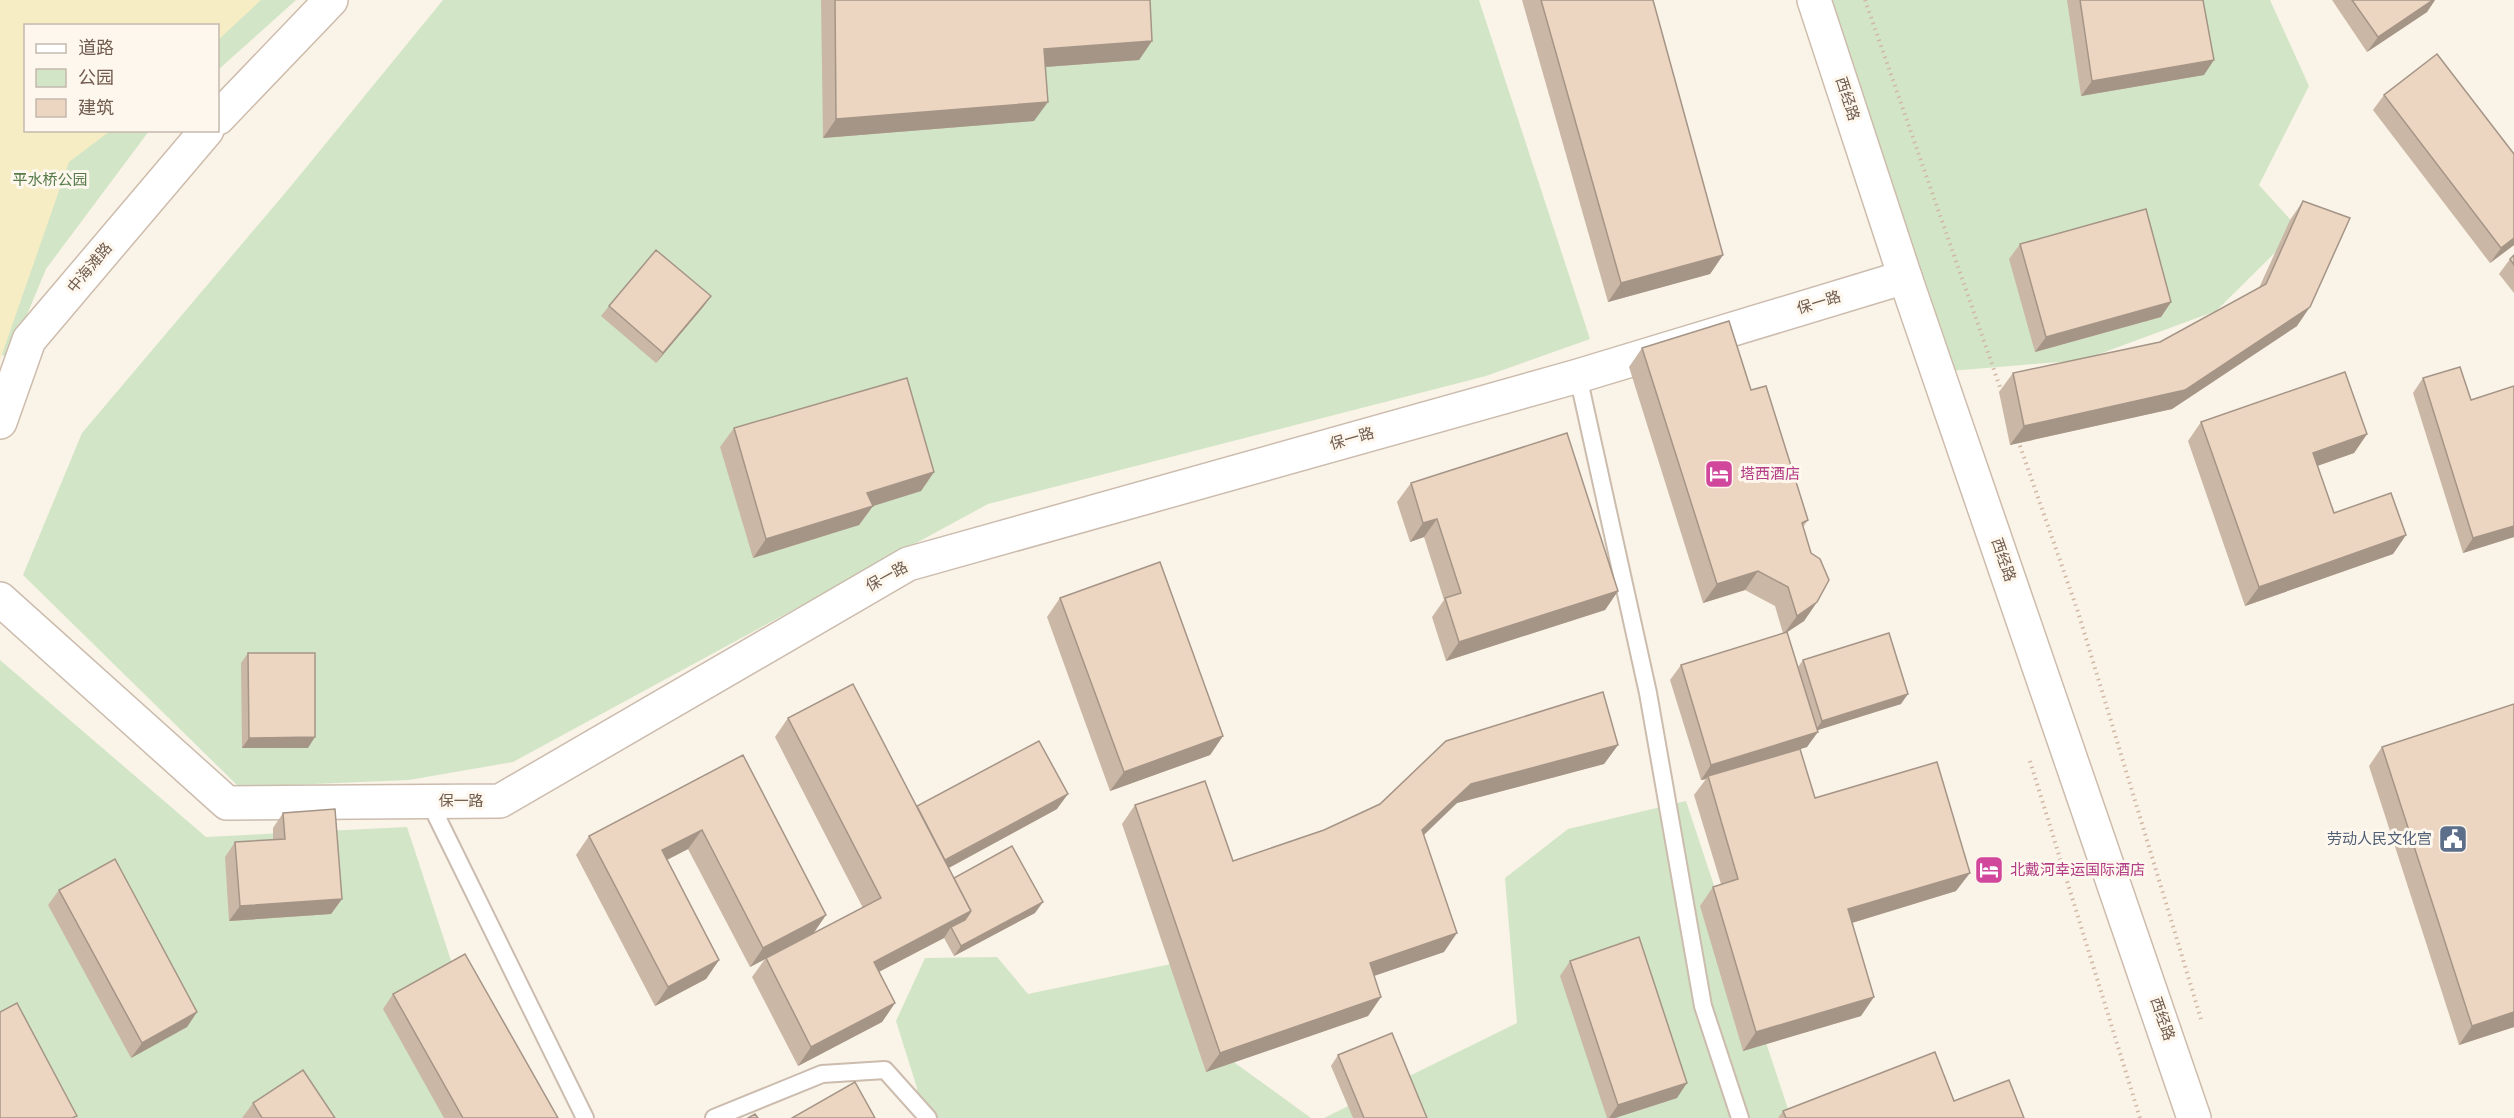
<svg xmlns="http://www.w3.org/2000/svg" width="2514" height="1118" viewBox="0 0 2514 1118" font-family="'Source Sans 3','Noto Sans SC',sans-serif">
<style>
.green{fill:#d2e6c7}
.sand{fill:#f6edc5}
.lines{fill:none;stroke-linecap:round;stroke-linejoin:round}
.lane-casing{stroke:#cbbcae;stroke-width:20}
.street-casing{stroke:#cbbcae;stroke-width:36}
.secondary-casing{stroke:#cdbcac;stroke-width:36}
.path{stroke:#d1b8a5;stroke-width:4;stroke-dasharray:1.5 4.5;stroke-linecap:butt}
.lane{stroke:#fff;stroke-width:16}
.street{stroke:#fff;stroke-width:33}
.secondary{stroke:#fff;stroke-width:33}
.wall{fill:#cbb7a6}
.shaded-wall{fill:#a59587}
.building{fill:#ecd5c1;stroke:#a59587;stroke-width:1.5}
.labels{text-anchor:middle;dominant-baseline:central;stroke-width:6;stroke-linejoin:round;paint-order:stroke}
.street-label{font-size:15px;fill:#715c4e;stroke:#fdf7ed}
.park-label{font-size:15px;fill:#567a4a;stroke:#fdf7ed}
.hotel-label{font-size:15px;fill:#b23c85;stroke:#fdf7ed;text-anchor:start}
.service-label{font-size:15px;fill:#4e5e75;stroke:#fdf7ed;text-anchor:end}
</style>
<rect width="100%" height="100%" fill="#faf3e7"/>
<!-- green -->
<g class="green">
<polygon points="0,0 296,0 218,70 218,26 26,26 26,130 149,131 46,269 9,358 0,354"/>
<polygon points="443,0 1479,0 1590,339 1486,376 988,504 513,762 409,780 239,787 23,575 82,433 291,186"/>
<polygon points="1826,0 2270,0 2309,86 2259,185 2299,229 2216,311 2083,360 1950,371"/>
<polygon points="0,660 206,837 407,827 503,1118 0,1118"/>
<polygon points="1686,801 1791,1118 1324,1118 1517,1023 1505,878 1568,829"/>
<polygon points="997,957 1028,994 1171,964 1235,1063 1311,1118 919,1118 917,1088 896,1021 925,958"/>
</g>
<!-- sand -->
<polygon class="sand" points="0,0 261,0 218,40 218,26 26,26 26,130 110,131 69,162 0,360"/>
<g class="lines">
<!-- lane casing -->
<g class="lane-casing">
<g id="lane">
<polyline points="1578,376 1648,693 1703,1006 1740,1118"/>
<polyline points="429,801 585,1118"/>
<polyline points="714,1118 822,1074 885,1070 928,1118"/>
</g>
</g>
<!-- street casing -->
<g class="street-casing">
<polyline id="street" points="0,599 227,803 500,801 908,564 1578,376 1905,277"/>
</g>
<!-- secondary casing -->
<g class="secondary-casing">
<g id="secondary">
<polyline points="1814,0 1905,277 2194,1118"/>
<polyline points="218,118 331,0"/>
<polyline points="0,422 29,340 207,130"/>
</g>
</g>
<!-- path -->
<g class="path">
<polyline points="1865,0 2002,393"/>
<polyline points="2018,440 2078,612 2201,1019"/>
<polyline points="2030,761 2140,1118"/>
</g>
<!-- lane -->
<use href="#lane" class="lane"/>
<!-- street -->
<use href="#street" class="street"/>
<!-- secondary -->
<use href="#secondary" class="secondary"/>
</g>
<!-- wall -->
<g class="wall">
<polygon points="821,0 1150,0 1152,41 1139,60 1046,67 1034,121 823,138"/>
<polygon points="1522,0 1653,0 1723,255 1710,274 1608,302"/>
<polygon points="2067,0 2203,0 2204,75 2081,96"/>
<polygon points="2332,0 2435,0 2427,12 2367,52"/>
<polygon points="2384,95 2514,154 2514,245 2490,263 2373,110"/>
<polygon points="2303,201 2297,326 2172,409 2010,445 1999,392 2013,373 2160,342 2259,288 2290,220"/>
<polygon points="2020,244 2171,302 2161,317 2035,352 2009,259"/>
<polygon points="2514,255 2514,293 2499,274 2510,259"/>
<polygon points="711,296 703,307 656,363 601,316 609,306"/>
<polygon points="1642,348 1751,390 1808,520 1803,527 1817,602 1804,621 1787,632 1798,667 1803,660 1901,704 1817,730 1807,747 1800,749 1815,798 1956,891 1852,923 1861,1016 1743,1051 1700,906 1713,887 1721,884 1694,795 1706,779 1701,780 1670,680 1681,665 1783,633 1775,606 1745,590 1703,603 1629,367"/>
<polygon points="2423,378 2514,537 2463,553 2413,393"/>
<polygon points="2201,422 2367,434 2354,453 2317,466 2334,513 2406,535 2393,554 2245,606 2188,441"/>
<polygon points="734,428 934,472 921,491 873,506 859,525 753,558 720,447"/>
<polygon points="1411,483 1618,591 1605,610 1446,661 1432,617 1444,600 1424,537 1410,542 1397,502"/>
<polygon points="1060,598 1223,736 1210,755 1110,791 1047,617"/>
<polygon points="248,653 308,748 242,748 241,663"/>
<polygon points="2514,704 2514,1027 2459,1045 2369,766 2382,747"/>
<polygon points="788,718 917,806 1057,809 949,868 954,878 1035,913 954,956 944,938 879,972 895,1003 882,1022 798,1066 752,977 765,959 750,967 688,849 667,860 719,960 706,979 655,1006 576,855 589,836 743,755 826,915 813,933 863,908 775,737"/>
<polygon points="1618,745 1604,764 1457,803 1424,835 1444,952 1374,976 1381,997 1368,1016 1206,1072 1122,824 1135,805 1233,861 1324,830"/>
<polygon points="283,813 342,899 331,914 229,921 225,857 235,842 273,840 273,828"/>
<polygon points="59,890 197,1012 187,1027 131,1058 48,905"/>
<polygon points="1570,961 1677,1098 1615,1118 1607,1118 1560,976"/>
<polygon points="393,994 558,1118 444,1118 383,1009"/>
<polygon points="1338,1055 1427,1118 1353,1118 1331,1066"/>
<polygon points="1954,1101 2024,1118 1778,1118 1783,1111"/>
<polygon points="253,1103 335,1118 242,1118"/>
</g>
<!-- shaded-wall -->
<g class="shaded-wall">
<polygon points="2433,0 2435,0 2427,12 2367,52 2378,37"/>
<polygon points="1152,41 1139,60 1031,68 1044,49"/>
<polygon points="2214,60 2204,75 2081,96 2092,81"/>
<polygon points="1048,102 1034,121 823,138 836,119"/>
<polygon points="2514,238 2514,245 2490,263 2501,248"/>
<polygon points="1723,255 1710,274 1608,302 1621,283"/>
<polygon points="711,296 703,307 656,363 663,353"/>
<polygon points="2171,302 2161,317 2035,352 2046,337"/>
<polygon points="2310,307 2297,326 2172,409 2010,445 2024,426"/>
<polygon points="2367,434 2354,453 2300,472 2313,453"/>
<polygon points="934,472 921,491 854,512 867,493"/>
<polygon points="873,506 859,525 753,558 766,539"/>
<polygon points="1437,519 1424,537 1410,542 1423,523"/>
<polygon points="2514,526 2514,537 2463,553 2473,538"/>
<polygon points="2406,535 2393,554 2245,606 2259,587"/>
<polygon points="1758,571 1745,590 1703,603 1717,584"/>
<polygon points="1618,591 1605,610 1446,661 1459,642"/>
<polygon points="1817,602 1804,621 1783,635 1797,616"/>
<polygon points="1908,694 1901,704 1815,731 1822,721"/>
<polygon points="1818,732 1807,747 1708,778 1708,776 1706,779 1701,780 1711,765"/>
<polygon points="1223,736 1210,755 1110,791 1124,772"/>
<polygon points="315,737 308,748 242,748 249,738"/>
<polygon points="1618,745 1604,764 1457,803 1409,849 1422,830 1471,784"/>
<polygon points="1068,794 1057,809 930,878 941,863"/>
<polygon points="702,830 688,849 649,869 662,850"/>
<polygon points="1970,873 1956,891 1835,928 1848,909"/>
<polygon points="342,899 331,914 229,921 240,906"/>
<polygon points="1043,902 1035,913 954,956 961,946"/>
<polygon points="971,911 958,930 951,927 944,938 861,981 874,962"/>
<polygon points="826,915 813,934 750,967 763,948"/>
<polygon points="1457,933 1444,952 1356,982 1370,963"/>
<polygon points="719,960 706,979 655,1006 668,987"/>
<polygon points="1381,997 1368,1016 1206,1072 1220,1053"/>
<polygon points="1874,997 1861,1016 1743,1051 1756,1032"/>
<polygon points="895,1003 882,1022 798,1066 811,1047"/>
<polygon points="197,1012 187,1027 131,1058 142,1043"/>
<polygon points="2514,1012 2514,1027 2459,1045 2472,1026"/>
<polygon points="1687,1083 1677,1098 1615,1118 1609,1118 1618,1105"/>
</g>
<!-- building -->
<g class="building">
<polygon points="835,0 1150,0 1152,41 1044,49 1048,102 836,119"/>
<polygon points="1541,0 1653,0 1723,255 1621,283"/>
<polygon points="2080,0 2203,0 2214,60 2092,81"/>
<polygon points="2352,0 2433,0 2378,37"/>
<polygon points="2437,54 2514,154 2514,238 2501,248 2384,95"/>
<polygon points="2303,201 2350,218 2310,307 2185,390 2024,426 2013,373 2160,342 2266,284"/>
<polygon points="2146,209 2171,302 2046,337 2020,244"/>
<polygon points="656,250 711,296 663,353 609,306"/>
<polygon points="2514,255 2514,265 2510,259"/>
<polygon points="1729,321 1751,390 1766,386 1808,520 1802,523 1811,553 1820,559 1829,580 1817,602 1797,616 1788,587 1758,571 1717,584 1642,348"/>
<polygon points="2460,367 2471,400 2514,386 2514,526 2473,538 2423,378"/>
<polygon points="2345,372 2367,434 2313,453 2334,513 2391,493 2406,535 2259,587 2201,422"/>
<polygon points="907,378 934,472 867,493 873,506 766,539 734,428"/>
<polygon points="1567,433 1618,591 1459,642 1445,598 1461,593 1437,519 1423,523 1411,483"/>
<polygon points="1160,562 1223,736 1124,772 1060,598"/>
<polygon points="1787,632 1818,732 1711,765 1681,665"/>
<polygon points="1889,633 1908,694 1822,721 1803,660"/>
<polygon points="248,653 315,653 315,737 249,738"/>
<polygon points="853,684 971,911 874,962 895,1003 811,1047 766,958 881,898 788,718"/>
<polygon points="1603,692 1618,745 1471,784 1422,830 1457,933 1370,963 1381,997 1220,1053 1135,805 1205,781 1233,861 1324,830 1380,804 1446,741"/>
<polygon points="2514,704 2514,1012 2472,1026 2382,747"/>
<polygon points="1039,741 1068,794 945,860 917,806"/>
<polygon points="1800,749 1815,798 1937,762 1970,873 1848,909 1874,997 1756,1032 1713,887 1738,879 1708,776"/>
<polygon points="743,755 826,915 763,948 702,830 662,850 719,960 668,987 589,836"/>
<polygon points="335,809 342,899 240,906 235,842 285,839 283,813"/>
<polygon points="1012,846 1043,902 961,946 951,927 965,920 971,911 954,878"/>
<polygon points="115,859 197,1012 142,1043 59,890"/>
<polygon points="1639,937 1687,1083 1618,1105 1570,961"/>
<polygon points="465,954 558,1118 463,1118 393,994"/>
<polygon points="17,1003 77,1116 72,1118 0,1118 0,1012"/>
<polygon points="1392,1033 1427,1118 1364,1118 1338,1055"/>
<polygon points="1935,1052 1954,1101 2009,1080 2024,1118 1786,1118 1783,1111"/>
<polygon points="303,1070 335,1118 262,1118 253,1103"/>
<polygon points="855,1082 875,1118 792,1118"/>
<polygon points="755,1114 758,1118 748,1118"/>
</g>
<!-- icons -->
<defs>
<g id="hotel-square" transform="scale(1.5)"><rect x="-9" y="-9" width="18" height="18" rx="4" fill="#d1479c" stroke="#fdf7ed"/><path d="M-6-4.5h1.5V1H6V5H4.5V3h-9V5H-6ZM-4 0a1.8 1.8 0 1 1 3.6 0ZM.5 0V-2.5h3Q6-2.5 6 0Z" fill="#fff"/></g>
<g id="civic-square" transform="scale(1.5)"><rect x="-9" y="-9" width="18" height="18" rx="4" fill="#5c6f8a" stroke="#fdf7ed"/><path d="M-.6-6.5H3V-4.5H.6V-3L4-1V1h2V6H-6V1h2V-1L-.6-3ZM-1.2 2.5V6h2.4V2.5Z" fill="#fff"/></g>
</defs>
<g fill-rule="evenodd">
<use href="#hotel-square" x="1719" y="474"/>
<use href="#civic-square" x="2453" y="839"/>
<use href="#hotel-square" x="1989" y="870"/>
</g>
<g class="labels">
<!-- street labels -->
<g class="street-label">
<text transform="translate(1847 99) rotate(72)">西经路</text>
<text transform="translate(90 268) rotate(-50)">中海滩路</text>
<text transform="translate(1819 303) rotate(-17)">保一路</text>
<text transform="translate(1352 439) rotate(-16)">保一路</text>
<text transform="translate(2003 560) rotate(71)">西经路</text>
<text transform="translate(887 577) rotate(-29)">保一路</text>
<text x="461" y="801">保一路</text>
<text transform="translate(2162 1019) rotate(71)">西经路</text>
</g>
<!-- park labels -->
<g class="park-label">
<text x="50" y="180">平水桥公园</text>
</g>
<!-- hotel labels -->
<g class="hotel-label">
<text x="1740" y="474">塔西酒店</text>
<text x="2010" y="870">北戴河幸运国际酒店</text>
</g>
<!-- service labels -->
<g class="service-label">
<text x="2432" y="839">劳动人民文化宫</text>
</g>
</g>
<!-- legend -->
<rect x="24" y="24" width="195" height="108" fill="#fdf7ed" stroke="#c5b9ad" stroke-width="1.5"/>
<rect x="36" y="44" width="30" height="9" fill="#ffffff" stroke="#c5b9ad" stroke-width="1.5"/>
<text x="78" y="54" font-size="18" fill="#715c4e">道路</text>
<rect x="36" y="69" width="30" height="18" fill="#d2e6c7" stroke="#c5b9ad" stroke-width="1.5"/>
<text x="78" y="84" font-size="18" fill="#715c4e">公园</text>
<rect x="36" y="99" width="30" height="18" fill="#ecd5c1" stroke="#c5b9ad" stroke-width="1.5"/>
<text x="78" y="114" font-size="18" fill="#715c4e">建筑</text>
</svg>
